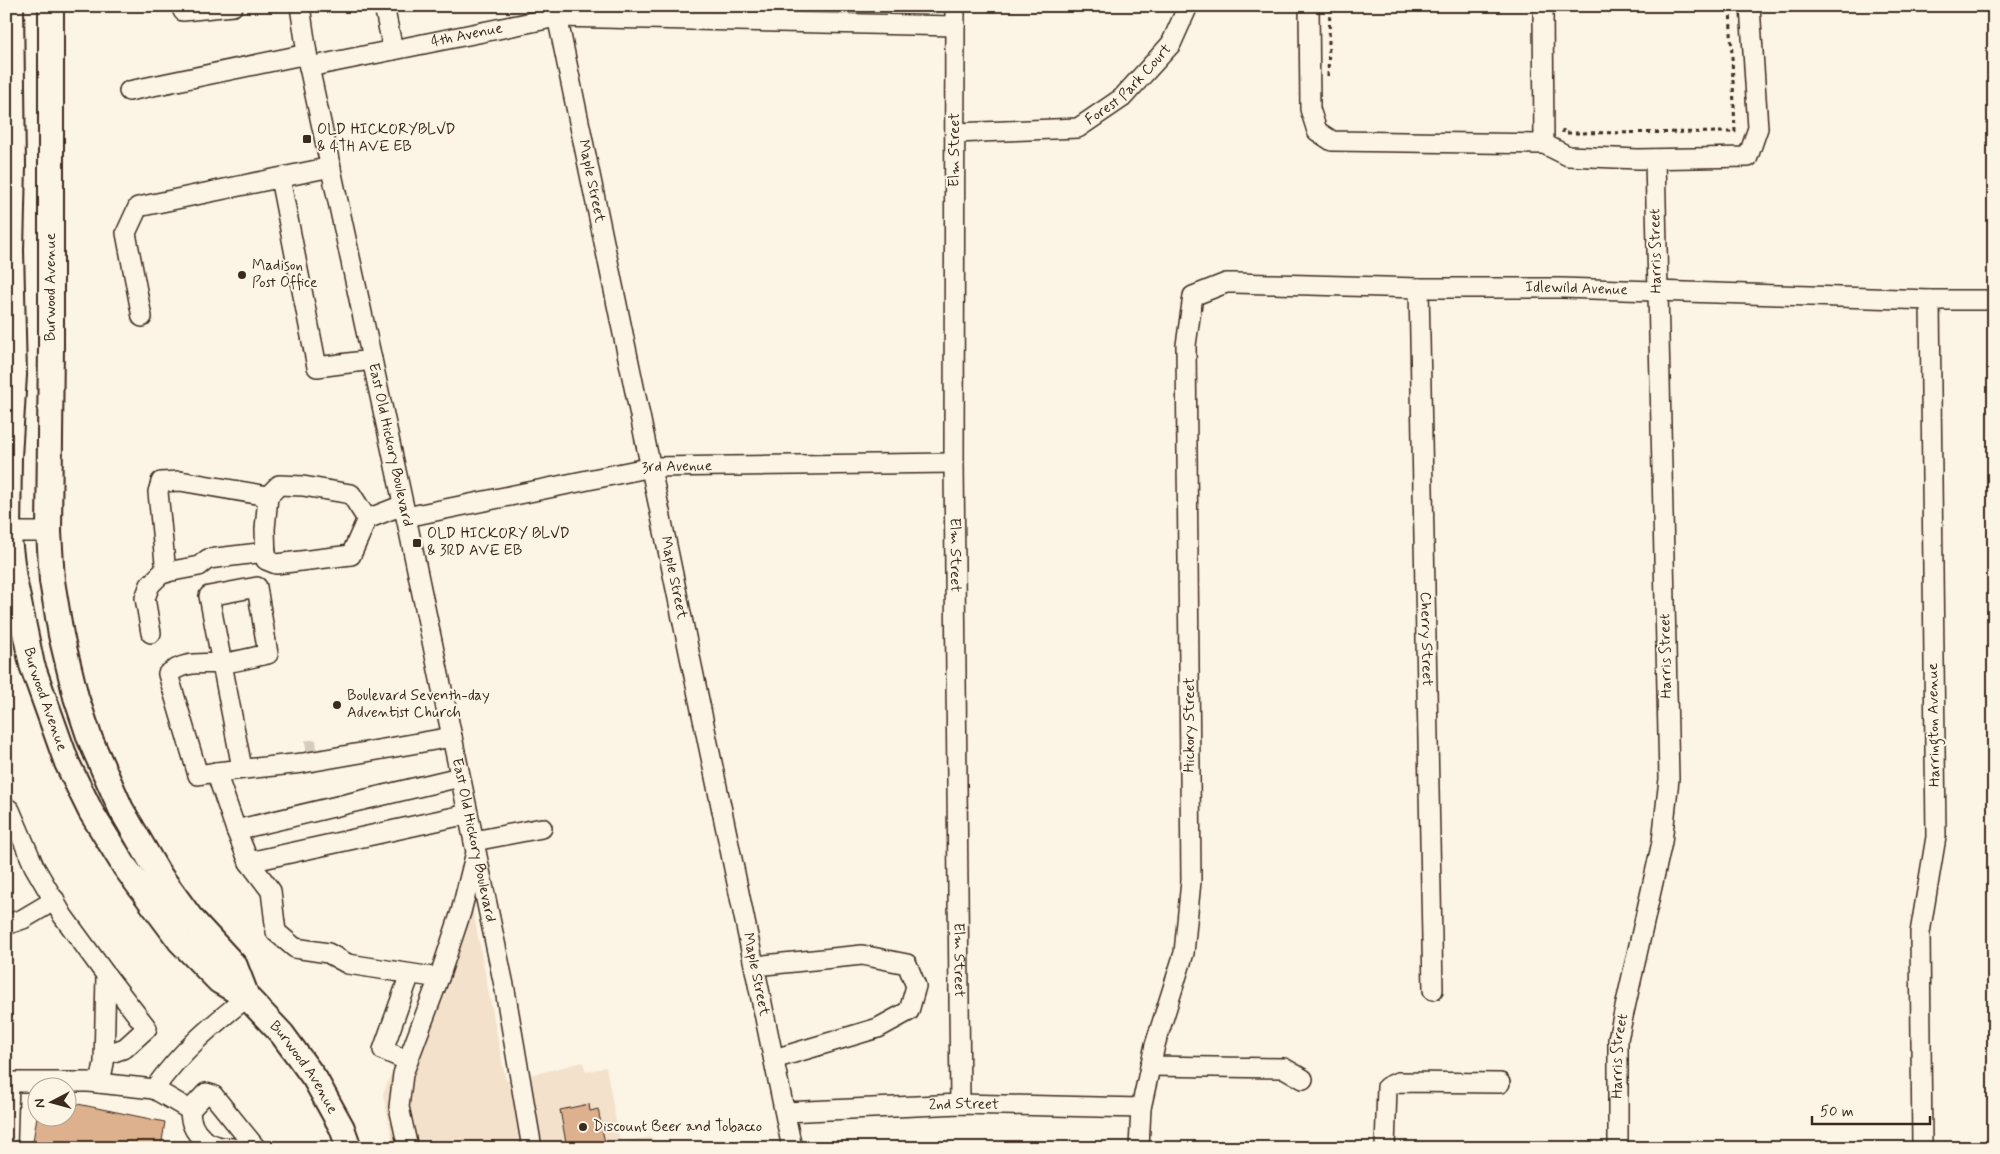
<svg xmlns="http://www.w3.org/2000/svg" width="2000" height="1154" viewBox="0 0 2000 1154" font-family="Mynerve,sans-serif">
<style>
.built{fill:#f3e1cb}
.building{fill:#ddb18e;stroke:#3b2a1e}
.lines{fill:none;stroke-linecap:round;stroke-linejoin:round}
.minor-tunnel{stroke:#d5ccbd;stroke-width:19;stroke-dasharray:19 9;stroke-linecap:butt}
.minor-casing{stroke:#3b2a1e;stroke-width:22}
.major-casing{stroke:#3b2a1e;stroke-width:28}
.path{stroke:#3b2a1e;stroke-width:3;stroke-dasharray:4 4;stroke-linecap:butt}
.minor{stroke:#fcf5e5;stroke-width:19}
.major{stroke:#fcf5e5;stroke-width:24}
.poi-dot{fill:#3b2a1e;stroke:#fcf5e5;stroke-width:2}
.labels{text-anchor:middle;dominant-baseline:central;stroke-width:4;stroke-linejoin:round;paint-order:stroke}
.street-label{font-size:15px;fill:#3b2a1e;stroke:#fcf5e5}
.poi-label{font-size:15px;fill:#3b2a1e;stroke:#fcf5e5;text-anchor:start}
</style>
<rect width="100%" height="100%" fill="#fcf5e5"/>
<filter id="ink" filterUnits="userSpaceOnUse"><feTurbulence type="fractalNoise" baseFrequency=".02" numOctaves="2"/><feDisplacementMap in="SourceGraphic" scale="10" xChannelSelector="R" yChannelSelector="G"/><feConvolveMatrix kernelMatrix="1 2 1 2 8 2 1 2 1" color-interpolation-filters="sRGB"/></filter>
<g filter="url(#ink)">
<!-- built -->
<polygon class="built" points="470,895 506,1081 583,1062 586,1072 606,1067 620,1142 652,1137 654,1148 394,1148 383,1094 439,957 453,899"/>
<!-- building -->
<g class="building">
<polygon points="68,1102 165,1122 161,1148 32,1148 37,1116 68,1116"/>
<polygon points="589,1104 590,1111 598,1109 605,1143 597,1145 597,1148 567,1148 560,1110"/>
</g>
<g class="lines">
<!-- minor-tunnel -->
<polyline class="minor-tunnel" points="306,750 317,749"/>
<!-- minor casing -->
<g class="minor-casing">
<g id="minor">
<polyline points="181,6 183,11 233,6"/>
<path id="s1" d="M300 6 309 67 406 517 505 990 532 1148"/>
<polyline points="384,6 393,50"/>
<path id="s2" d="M555 6 792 1148"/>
<path id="s3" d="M955 6 954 463 960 1104"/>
<polyline points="1309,6 1310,109 1317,131 1332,141 1544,144 1568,156 1638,159 1748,157 1758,128 1750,6"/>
<polyline points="1543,6 1544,144"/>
<path id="s4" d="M309 67 557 17 955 26"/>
<polyline points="129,91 307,54"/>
<path id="s5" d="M955 133 1078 128 1122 98 1171 44 1188 6"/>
<polyline points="280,178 317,367 372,360"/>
<path id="s6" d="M1419 288 1433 990"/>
<polyline points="142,317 126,233 138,207 331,167"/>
<path id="s7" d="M406 517 652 467 954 463"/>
<polyline points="367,519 351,494 303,486 279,485 268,496 265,529 266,560 276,564 351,555 367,519 403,505"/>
<polyline points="6,532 49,532"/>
<polyline points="166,573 158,492 161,482 180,481 268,496"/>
<polyline points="151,633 145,598 150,585 162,573 199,566 208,559 266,552"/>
<path d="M216 772 198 775 168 674C187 660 199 665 221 663 237 662 253 657 268 654L257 587 209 596 242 768"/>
<polyline points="460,777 236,830 249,862 468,814"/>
<polyline points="6,807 10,810 34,866 63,916 106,975 104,1063 100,1083"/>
<polyline points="236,830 216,772 303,763 452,737"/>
<polyline points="474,841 542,828"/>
<polyline points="249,862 271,891 276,932 295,948 328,953 348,964 439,978"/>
<polyline points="6,925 23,919 55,900"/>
<polyline points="755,966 862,955 907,964 916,986 909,1011 878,1028 774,1059"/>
<polyline points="105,1055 125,1048 147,1028 106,975"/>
<polyline points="408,1061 383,1050 410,974"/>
<polyline points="1150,1066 1284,1068 1303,1079"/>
<path d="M6 1082H89L154 1089C182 1050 210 1027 247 997"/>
<polyline points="154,1089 190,1110 206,1093 213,1095 256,1148"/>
<path d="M190 1110C190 1136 210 1148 233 1148"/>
<path id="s8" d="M785 1112 960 1104 1141 1108"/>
<polyline points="7,1148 9,1082"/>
<polyline points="408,1148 399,1107 403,1074 439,978 461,912 475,856"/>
<path id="s9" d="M1139 1148 1141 1108 1155 1045 1184 953 1191 881 1186 345 1193 296 1226 283H1235L1419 288H1561L1930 300H1994"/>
<polyline points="1385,1148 1387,1087 1398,1082 1500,1083"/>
<path id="s10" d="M1618 1148V1039L1662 842 1669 779 1655 159"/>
<polyline points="1922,1148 1920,933 1936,837 1930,300"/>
</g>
</g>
<!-- major casing -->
<g class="major-casing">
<g id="major">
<path id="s11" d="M11 6 13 166 11 250 14 375 9 457 8 532 14 579 32 665 67 763 91 812 125 867 180 941 219 981 247 997 282 1034 315 1079 342 1128 349 1148"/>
<polyline points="51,6 51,345 49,532 52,581 61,635 76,697 90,739 121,809 158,873 190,917 235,966 247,997"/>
</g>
</g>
<!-- path -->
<g class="path">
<polyline points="1328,76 1330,6"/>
<polyline points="1563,129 1563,133 1735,132 1730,6"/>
</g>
<!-- minor -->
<use href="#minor" class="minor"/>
<!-- major -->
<use href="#major" class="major"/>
</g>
</g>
<!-- markers -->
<g class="poi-dot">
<rect x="302" y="134" width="10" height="10" rx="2.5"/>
<circle cx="242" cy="275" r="5"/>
<rect x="412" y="538" width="10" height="10" rx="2.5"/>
<circle cx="337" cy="705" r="5"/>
<circle cx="583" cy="1127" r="5"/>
</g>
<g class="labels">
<!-- street labels -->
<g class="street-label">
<text stroke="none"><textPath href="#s4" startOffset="161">4th Avenue</textPath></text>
<text stroke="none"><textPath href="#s5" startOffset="190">Forest Park Court</textPath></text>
<text transform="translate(955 150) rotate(-90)">Elm Street</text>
<text stroke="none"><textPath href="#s2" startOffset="179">Maple Street</textPath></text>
<text transform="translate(1656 251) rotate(-91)">Harris Street</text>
<text transform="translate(51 287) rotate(-90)">Burwood Avenue</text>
<text stroke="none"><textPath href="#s9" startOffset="1245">Idlewild Avenue</textPath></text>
<text stroke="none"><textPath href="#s1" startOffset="448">East Old Hickory Boulevard</textPath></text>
<text stroke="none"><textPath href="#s7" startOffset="276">3rd Avenue</textPath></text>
<text stroke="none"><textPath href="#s3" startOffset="549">Elm Street</textPath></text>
<text stroke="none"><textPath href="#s2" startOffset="584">Maple Street</textPath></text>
<text stroke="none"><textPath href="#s6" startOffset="351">Cherry Street</textPath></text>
<text transform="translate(1666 656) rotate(-91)">Harris Street</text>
<text stroke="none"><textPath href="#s11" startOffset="698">Burwood Avenue</textPath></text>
<text transform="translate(1190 725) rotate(-90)">Hickory Street</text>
<text transform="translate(1934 725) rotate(-91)">Harrington Avenue</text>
<text stroke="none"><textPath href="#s1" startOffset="852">East Old Hickory Boulevard</textPath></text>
<text stroke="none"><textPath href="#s3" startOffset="954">Elm Street</textPath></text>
<text stroke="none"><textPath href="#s2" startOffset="989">Maple Street</textPath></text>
<text stroke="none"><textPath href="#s10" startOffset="92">Harris Street</textPath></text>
<text stroke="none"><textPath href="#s11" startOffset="1156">Burwood Avenue</textPath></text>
<text stroke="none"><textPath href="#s8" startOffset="179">2nd Street</textPath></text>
</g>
<!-- poi labels -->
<g class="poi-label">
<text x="317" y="130">OLD HICKORYBLVD<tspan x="317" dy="17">&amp; 4TH AVE EB</tspan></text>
<text x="252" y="266">Madison<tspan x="252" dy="17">Post Office</tspan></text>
<text x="427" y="534">OLD HICKORY BLVD<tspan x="427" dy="17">&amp; 3RD AVE EB</tspan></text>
<text x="347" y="696">Boulevard Seventh-day<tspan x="347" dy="17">Adventist Church</tspan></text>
<text x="593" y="1127">Discount Beer and Tobacco</text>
</g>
</g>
<!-- margin -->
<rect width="2000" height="1154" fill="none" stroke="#fcf5e5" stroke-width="25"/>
<rect x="12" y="12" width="1975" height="1129" fill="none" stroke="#3b2a1e" stroke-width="2" filter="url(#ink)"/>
<!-- north arrow -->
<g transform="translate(52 1102) rotate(264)"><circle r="24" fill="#fcf5e5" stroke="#afa495"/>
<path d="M0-4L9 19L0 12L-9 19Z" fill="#3b2a1e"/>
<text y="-8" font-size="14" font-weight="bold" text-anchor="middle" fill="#3b2a1e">N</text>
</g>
<!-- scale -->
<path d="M1812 1116v8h118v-8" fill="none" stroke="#3b2a1e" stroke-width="2.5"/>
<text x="1820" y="1116" font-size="15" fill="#3b2a1e" stroke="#fcf5e5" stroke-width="4" paint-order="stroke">50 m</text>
</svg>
